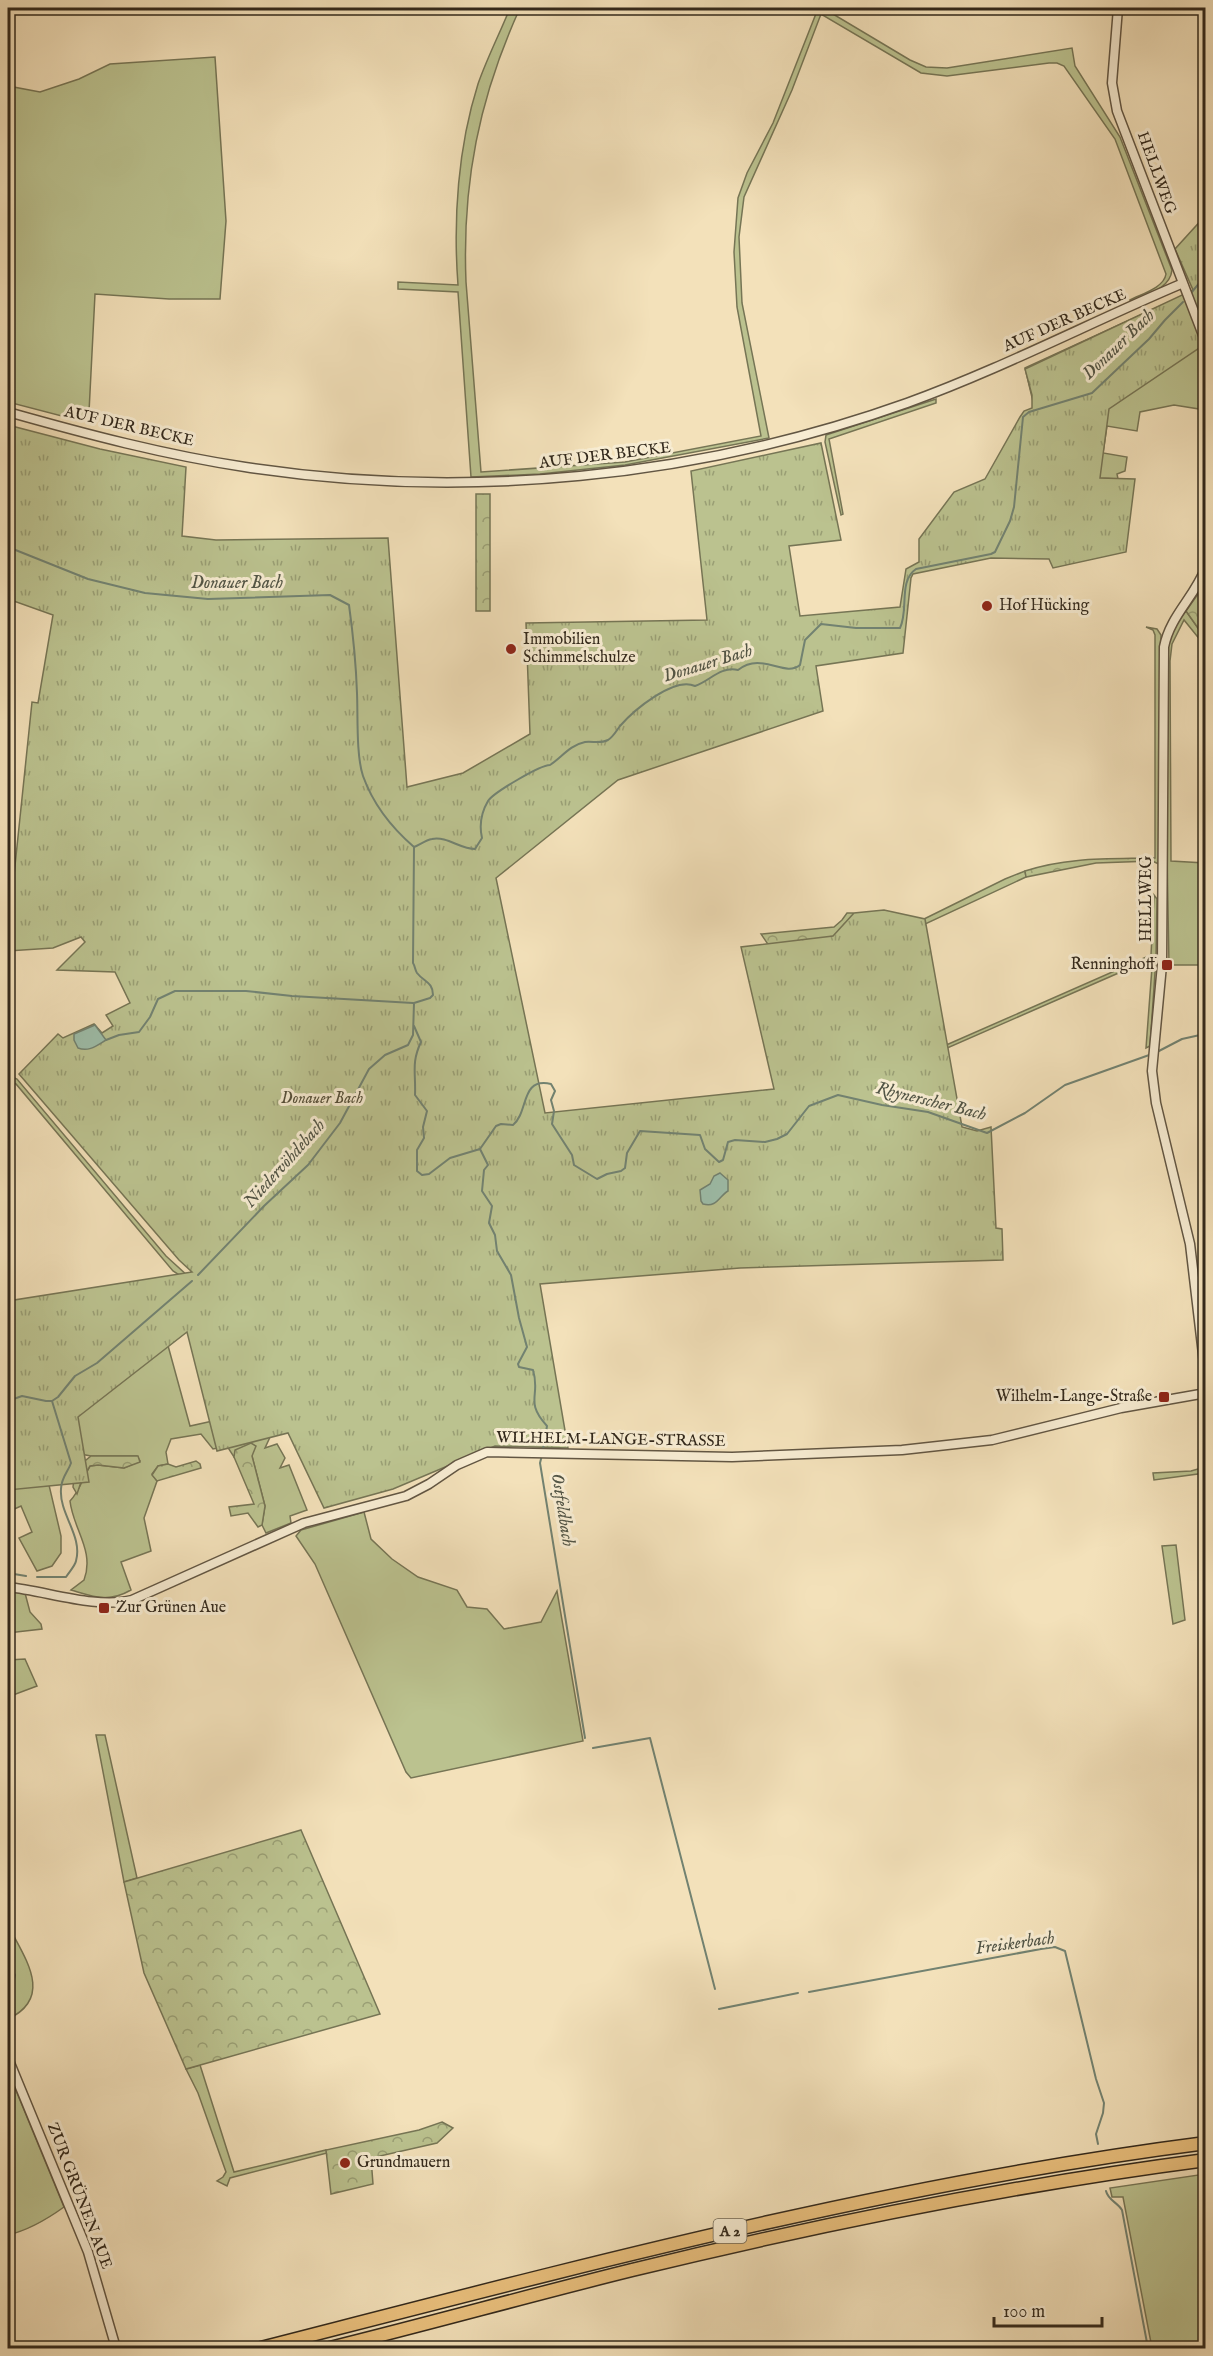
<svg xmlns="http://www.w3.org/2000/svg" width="1213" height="2356" viewBox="0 0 1213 2356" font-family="'IM FELL English',serif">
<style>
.green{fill:#bbc28f;stroke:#767555;stroke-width:1.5}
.forest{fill:url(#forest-crowns);stroke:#767555;stroke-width:1.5}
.park{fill:url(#park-tufts);stroke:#767555;stroke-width:1.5}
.water{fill:#9dbeaa;stroke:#728271;stroke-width:1.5}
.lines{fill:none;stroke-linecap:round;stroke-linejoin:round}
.stream{stroke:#728271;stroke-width:2}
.minor-casing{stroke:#625643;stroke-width:11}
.highway-casing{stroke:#32281b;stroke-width:15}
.minor{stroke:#f7ecd2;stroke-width:8}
.highway{stroke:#eac07d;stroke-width:12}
.poi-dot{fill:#8f2418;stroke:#f7ecd2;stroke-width:2}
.labels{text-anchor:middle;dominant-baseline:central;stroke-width:6;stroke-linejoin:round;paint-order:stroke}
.shield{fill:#f7ecd2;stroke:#6d6352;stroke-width:1.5}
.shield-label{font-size:15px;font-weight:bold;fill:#32281b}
.street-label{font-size:16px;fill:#32281b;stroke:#f7ecd2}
.poi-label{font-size:16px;fill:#32281b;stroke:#f7ecd2;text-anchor:start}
.park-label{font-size:16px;font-style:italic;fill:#544e38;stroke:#f7ecd2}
.water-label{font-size:18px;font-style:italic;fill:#525546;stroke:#f7ecd2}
</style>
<defs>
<pattern id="forest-crowns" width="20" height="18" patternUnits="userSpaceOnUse" patternTransform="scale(1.5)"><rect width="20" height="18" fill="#bbc28f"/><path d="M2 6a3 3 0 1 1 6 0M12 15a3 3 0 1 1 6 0" fill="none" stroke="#999e74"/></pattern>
<pattern id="park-tufts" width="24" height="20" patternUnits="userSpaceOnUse" patternTransform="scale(1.5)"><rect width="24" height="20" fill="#bbc28f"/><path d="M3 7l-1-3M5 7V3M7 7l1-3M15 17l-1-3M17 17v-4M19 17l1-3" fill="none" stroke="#999e74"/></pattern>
</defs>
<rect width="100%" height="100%" fill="#f3e1ba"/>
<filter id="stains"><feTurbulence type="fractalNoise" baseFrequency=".00333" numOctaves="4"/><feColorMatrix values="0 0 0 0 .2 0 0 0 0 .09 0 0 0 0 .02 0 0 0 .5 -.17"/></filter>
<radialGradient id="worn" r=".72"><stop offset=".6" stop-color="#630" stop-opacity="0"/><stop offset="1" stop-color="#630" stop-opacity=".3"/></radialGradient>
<!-- green -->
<g class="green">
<path d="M510 8H520C479 98 462 183 466 282L481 472 625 462 761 436 737 307 734 252 738 198 747 173 773 123 817 11 812 8H823L910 60 926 67 947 68 1072 48 1075 66 1120 137 1172 270C1170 289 1146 295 1131 303L1130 300C1141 294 1164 288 1166 274L1115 139 1064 66 1057 63H1049L947 76 921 73 821 14 792 90 744 197 739 237 742 303 769 438 625 465 540 474 471 477 458 292 398 289V282L458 285C453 219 458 147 478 84 487 58 500 33 510 8Z"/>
<polygon points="215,57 226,221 220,299 169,299 95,294 89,412 77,420 8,402 8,86 40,92 79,79 110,64"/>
<polygon points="1171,301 1181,302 1205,358 1205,415 1205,410 1174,405 1140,412 1137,431 1107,426 1103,453 1127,457 1125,471 1117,474 1118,479 1100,478 1034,406 1025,368"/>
<polygon points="936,399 936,403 829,439 843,514 841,515 825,442 826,435"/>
<polygon points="1186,611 1205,638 1205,646 1184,620 1172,644 1170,661 1171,861 1205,863 1206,958 1202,958 1203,965 1169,965 1166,798 1168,641 1177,621"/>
<polygon points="1146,627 1157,629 1161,635 1159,864 1152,861 1152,858 1155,858 1155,635 1153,630"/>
<polygon points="1025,871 1026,877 921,926 920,921 1005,879"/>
<polygon points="1154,895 1157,899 1156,958 1150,1046 1146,1048 1152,967 1146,961 945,1049 944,1046 1151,955"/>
<polygon points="8,1075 17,1079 166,1256 189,1277 187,1280 173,1271 16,1084 8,1081"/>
<path d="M161 1320 190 1426 217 1420 271 1435 265 1448 277 1444 285 1458 280 1468 289 1465 307 1510 290 1516 291 1523 266 1533 262 1525 265 1506 252 1456 236 1450 234 1457 227 1446 213 1449 201 1434 171 1439 166 1452 168 1464 158 1466 152 1474 157 1481 144 1518 151 1551 121 1562 131 1590C108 1603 95 1597 71 1590L84 1580C95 1551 73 1529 70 1501 79 1492 83 1478 90 1466L98 1465 124 1468 140 1461 137 1456H91L75 1453 72 1396Z"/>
<polygon points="8,1432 49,1485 61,1536 61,1553 52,1566 37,1571 19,1538 32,1532 21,1506 10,1511 8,1506"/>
<polygon points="1205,1467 1205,1473 1154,1480 1153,1473 1191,1471"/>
<polygon points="364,1512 371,1539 392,1559 418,1577 457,1590 467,1607 487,1609 504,1629 541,1622 557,1591 583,1741 411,1778 406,1772 315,1564 296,1536 301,1530"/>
<polygon points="1176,1545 1185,1620 1173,1624 1162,1546"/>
<polygon points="8,1591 25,1593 30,1612 41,1624 42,1629 8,1633"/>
<polygon points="25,1659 37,1686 8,1697 8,1660"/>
<polygon points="96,1735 105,1735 137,1878 124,1882"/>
<path d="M8 1925C24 1957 55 1997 8 2019Z"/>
<polygon points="200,2065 234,2172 326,2150 327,2153 230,2178 227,2186 217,2181 223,2177 226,2172 198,2093 186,2069"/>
<path d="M8 2071 64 2207C46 2220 29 2230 8 2235Z"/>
<polygon points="1205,2174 1205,2348 1152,2348 1123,2197 1112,2197 1110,2188"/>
</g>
<!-- forest -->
<g class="forest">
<rect x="476" y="494" width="14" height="117"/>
<polygon points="1205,584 1205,638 1186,611"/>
<path d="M1152 858V861L1096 863 1026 877 1025 871C1067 857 1109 859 1152 858Z"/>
<polygon points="847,913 853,913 855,917 843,935 778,959 761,934 834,927 842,920"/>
<polygon points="251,1443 256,1446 252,1456 265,1506 262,1525 258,1527 248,1513 231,1516 229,1507 254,1504 234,1457 235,1450"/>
<polygon points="91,1456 138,1456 140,1462 124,1468 98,1465 90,1466 82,1479 77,1494 73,1487 75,1469"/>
<polygon points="196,1461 200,1464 201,1468 157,1481 152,1475 158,1466 168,1464 176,1467"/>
<polygon points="301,1830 380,2014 186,2069 144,1973 124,1882"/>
<polygon points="442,2122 453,2128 437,2143 371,2158 373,2184 331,2194 326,2150 419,2130"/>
</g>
<!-- park -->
<polygon class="park" points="1205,216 1205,344 1109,409 1100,478 1135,479 1126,552 1053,568 1049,559 991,558 913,574 911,578 903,653 816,666 823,711 618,780 496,878 545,1113 774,1089 741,947 833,936 854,913 884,910 925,919 962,1127 977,1131 991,1127 996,1228 1002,1229 1003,1260 740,1268 540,1284 568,1448 495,1446 393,1489 324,1508 288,1433 217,1451 187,1332 78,1417 89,1482 8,1490 8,1301 192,1272 179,1260 19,1074 58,1034 63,1038 94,1024 102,1033 113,1026 106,1015 130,1003 115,972 57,970 85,942 81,937 53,948 8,951 8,933 32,702 38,703 53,615 8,599 8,425 100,449 186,467 182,536 216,540 388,538 407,787 463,773 530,734 526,623 707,620 691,471 821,443 841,540 789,546 800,616 900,607 906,569 919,562 919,539 954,492 985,479 1020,417 1024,411 1032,408 1032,395 1025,369 1193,290 1175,249"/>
<!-- water -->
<g class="water">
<path d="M95 1025 106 1040C96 1046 89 1052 78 1048L74 1040V1034Z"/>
<path d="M720 1173 728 1180V1191C719 1196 717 1208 703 1204L701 1201 700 1190 710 1184 714 1176Z"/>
</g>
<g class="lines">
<!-- stream -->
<g class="stream">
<polyline points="1191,293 1206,275"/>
<path d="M8 547 88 579 145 593 208 599 330 595 349 605C353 634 356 663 357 693 358 715 356 755 363 776 373 804 392 828 414 847 419 845 426 840 432 839 447 836 460 849 475 849L482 838C479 825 481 813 488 801 493 793 540 765 550 765 561 758 570 745 585 742 593 741 600 744 608 740 614 736 616 731 620 726 633 711 674 676 695 686 710 681 720 666 738 670 762 651 784 678 800 665L805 640 821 624 856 628H900C909 610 898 581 916 569L991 554 995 552 1010 521 1014 507 1023 417 1029 412 1092 393 1149 339 1165 320 1183 302"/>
<path d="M414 1026 421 1042C411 1063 416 1073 415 1095L427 1111 423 1127 424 1138 417 1150V1171L422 1175 429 1174 450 1158 480 1149 496 1126 501 1124 513 1125C529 1112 520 1077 551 1084L555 1091 551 1100 554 1111 552 1124 572 1155 574 1165 597 1179 607 1174 621 1171 625 1168 627 1153 640 1131 700 1135 705 1149 719 1162 723 1160 728 1142 735 1140 765 1142 777 1139 787 1134 809 1106 838 1095 882 1105 928 1112 987 1133 1025 1113 1065 1085 1152 1054"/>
<polyline points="106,1040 119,1035 139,1032 150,1017 158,999 175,991 246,991 292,996 413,1003"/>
<polyline points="1157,1052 1182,1039 1200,1035 1206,1042"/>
<path d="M480 1149 488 1165 484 1170 482 1191 492 1206 489 1223 495 1235 497 1251 511 1275 519 1318 527 1347 518 1364 519 1367 533 1370C541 1396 524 1401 547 1426L543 1449"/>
<path d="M198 1275 264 1206 308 1165 340 1123 369 1069 385 1055 408 1045 413 1035 414 1003 430 998 433 995C433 982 424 982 417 973 415 970 415 966 413 963L414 847"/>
<polyline points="8,1401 22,1396 46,1401 52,1401 58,1397 75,1376 97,1363 192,1281"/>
<polyline points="542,1455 540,1463 585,1738"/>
<polyline points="8,1573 26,1576"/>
<path d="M37 1577H66C69 1572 75 1566 76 1561 83 1536 59 1514 61 1489 61 1478 68 1472 71 1463L52 1401"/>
<polyline points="593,1748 650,1738 715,1989"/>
<polyline points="8,1962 15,1975 12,1990 8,1996"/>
<polyline points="809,1992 1041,1949 1055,1947 1065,1951 1096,2079 1104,2103 1103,2113 1096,2134 1098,2144"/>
<polyline points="719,2009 798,1993"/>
<path d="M1106 2191C1108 2200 1117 2202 1122 2210L1148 2348"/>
</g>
<!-- minor casing -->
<g class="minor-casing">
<g id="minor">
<polyline points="1118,8 1112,83 1117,111 1206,343"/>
<path d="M8 412C86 434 165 455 245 467 466 501 697 478 907 403 1001 369 1089 323 1181 284"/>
<path d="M1206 567C1194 598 1170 616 1164 647L1162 965 1152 1071 1156 1103 1190 1244 1206 1380"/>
<path d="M8 1587C47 1591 95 1609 132 1600L304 1523 406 1496 429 1484 457 1465 487 1452 732 1457 902 1450 992 1440 1121 1408 1206 1393"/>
<polyline points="8,2058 88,2252 116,2348"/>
</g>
</g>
<!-- highway casing -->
<g class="highway-casing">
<g id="highway">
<path d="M261 2348C573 2268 885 2184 1206 2143"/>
<path d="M330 2348C431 2323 531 2295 632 2270 821 2224 1013 2185 1206 2160"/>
</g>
</g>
<!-- minor -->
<use href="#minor" class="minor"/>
<!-- highway -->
<use href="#highway" class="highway"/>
</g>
<!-- markers -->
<g class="poi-dot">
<circle cx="987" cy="606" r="6"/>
<circle cx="511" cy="649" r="6"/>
<rect x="1161" y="959" width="12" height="12" rx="3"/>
<rect x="1158" y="1391" width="12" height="12" rx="3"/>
<rect x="98" y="1602" width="12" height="12" rx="3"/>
<circle cx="345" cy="2163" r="6"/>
</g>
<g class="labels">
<!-- shield labels -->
<rect class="shield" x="713.5" y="2219" width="33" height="24" rx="4.5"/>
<g class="shield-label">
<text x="730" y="2231">A 2</text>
</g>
<!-- street labels -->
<g class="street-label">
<text transform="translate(1156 173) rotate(70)">HELLWEG</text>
<text transform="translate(1065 321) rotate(-24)">AUF DER BECKE</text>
<text transform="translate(129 427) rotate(13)">AUF DER BECKE</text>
<text transform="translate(605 456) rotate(-7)">AUF DER BECKE</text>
<text transform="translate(1147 899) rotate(-90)">HELLWEG</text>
<text transform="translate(611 1440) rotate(1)">WILHELM-LANGE-STRASSE</text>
<text transform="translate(79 2196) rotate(69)">ZUR GRÜNEN AUE</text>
</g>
<!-- poi labels -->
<g class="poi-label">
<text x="999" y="606">Hof Hücking</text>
<text x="523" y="640">Immobilien<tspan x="523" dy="18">Schimmelschulze</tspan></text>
<text x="1155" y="965" text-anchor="end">Renninghoff</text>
<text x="1152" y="1397" text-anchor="end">Wilhelm-Lange-Straße</text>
<text x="116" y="1608">Zur Grünen Aue</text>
<text x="357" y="2163">Grundmauern</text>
</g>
<!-- park labels -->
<g class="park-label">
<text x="322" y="1099">Donauer Bach</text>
</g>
<!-- water labels -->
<g class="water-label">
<text transform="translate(1119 345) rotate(-44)">Donauer Bach</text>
<text x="237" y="583">Donauer Bach</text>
<text transform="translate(708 664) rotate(-17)">Donauer Bach</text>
<text transform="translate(931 1102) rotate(14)">Rhynerscher Bach</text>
<text transform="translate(285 1164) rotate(-48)">Niedervöhdebach</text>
<text transform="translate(562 1510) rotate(81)">Ostfeldbach</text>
<text transform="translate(1015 1944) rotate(-8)">Freiskerbach</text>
</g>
</g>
<!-- margin -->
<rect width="1213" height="2356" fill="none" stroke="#f3e1ba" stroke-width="30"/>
<rect x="9" y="9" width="1195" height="2338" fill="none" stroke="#32281b" stroke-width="3"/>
<rect x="15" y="15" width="1183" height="2326" fill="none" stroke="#32281b" stroke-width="1.5"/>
<!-- scale -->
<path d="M994 2317v9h108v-9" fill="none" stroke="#32281b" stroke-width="3"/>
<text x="1003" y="2317" font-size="18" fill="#32281b" stroke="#f7ecd2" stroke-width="4.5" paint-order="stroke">100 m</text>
<rect width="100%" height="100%" filter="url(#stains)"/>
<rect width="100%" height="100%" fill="url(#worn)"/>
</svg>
